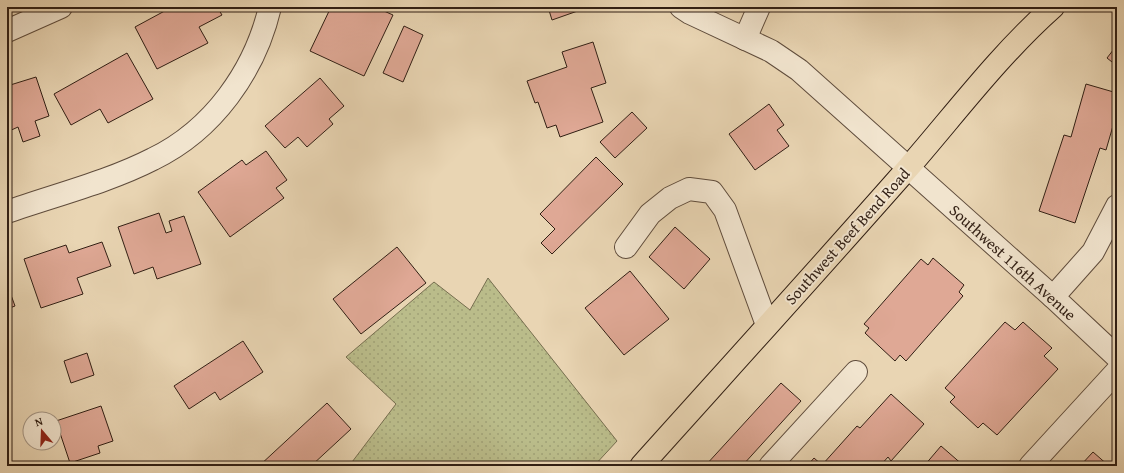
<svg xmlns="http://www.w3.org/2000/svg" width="1124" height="473" viewBox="0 0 1124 473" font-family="'Gentium Book Plus',serif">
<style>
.grass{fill:url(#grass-dots);stroke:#766e4f}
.building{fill:#dfa895;stroke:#311f14}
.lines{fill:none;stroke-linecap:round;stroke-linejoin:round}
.minor-casing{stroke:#5f4c3c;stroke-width:24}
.major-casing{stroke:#311f14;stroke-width:24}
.minor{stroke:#f1e4ce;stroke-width:22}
.major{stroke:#e9d5b3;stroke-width:22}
.labels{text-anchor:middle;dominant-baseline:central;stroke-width:4;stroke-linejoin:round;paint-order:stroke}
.street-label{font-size:16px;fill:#311f14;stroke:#f1e4ce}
</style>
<defs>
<pattern id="grass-dots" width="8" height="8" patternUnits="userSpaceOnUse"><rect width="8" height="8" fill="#babc8a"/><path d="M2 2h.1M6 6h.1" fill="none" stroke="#a0a176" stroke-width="1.8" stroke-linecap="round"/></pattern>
</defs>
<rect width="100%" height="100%" fill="#e9d5b3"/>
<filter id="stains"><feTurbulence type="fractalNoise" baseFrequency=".005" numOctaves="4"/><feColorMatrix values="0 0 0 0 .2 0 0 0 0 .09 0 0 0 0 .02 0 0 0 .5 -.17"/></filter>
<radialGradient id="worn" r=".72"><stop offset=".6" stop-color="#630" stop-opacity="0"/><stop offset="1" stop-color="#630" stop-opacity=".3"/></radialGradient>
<!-- grass -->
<polygon class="grass" points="488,278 617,441 594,466 349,466 396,404 346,357 434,282 470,310"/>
<!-- building -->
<g class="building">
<polygon points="172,7 217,7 222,15 199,27 208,43 157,69 135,27"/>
<polygon points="331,7 375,7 393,15 364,76 310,51"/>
<polygon points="548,7 589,7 552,20"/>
<polygon points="404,26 423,35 403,82 383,73"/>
<polygon points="593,42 606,83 591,88 603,122 560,137 556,125 547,128 538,102 535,103 527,81 567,67 562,52"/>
<polygon points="1117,45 1117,66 1107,58"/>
<polygon points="127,53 153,99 108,123 100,109 71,125 54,94"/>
<polygon points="36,77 49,116 35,121 40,136 23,142 18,127 7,132 7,86"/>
<polygon points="320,78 344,106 329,119 333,124 307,147 298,137 285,148 265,126"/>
<polygon points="1086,84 1117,93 1117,112 1106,150 1100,148 1075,223 1039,211 1064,135 1071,137"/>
<polygon points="769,104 784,125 777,130 789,146 755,170 729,134"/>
<polygon points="632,112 647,128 615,158 600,142"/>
<polygon points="266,151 287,180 276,188 284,198 230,237 198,192 242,160 246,165"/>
<polygon points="596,157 623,184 552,254 541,243 555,229 540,214"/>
<polygon points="159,213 166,233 172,231 169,221 184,216 201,264 157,279 153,267 134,274 118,227"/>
<polygon points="675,227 710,259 684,289 649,257"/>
<polygon points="102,242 111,266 77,278 83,294 41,308 24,259 66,245 69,253"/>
<polygon points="397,247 426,283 361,334 333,299"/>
<polygon points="933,258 964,285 959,292 963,296 906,361 900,355 895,361 865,333 869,328 864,324 921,259 928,265"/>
<polygon points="630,271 669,319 624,355 585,308"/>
<polygon points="7,284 15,306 7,309"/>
<polygon points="1005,322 1015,330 1023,322 1052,348 1044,356 1058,369 997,435 983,423 978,428 950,402 955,397 945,388"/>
<polygon points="243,341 263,372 220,400 215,392 189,409 174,386"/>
<polygon points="87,353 94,375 71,383 64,361"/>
<polygon points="781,383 801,401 742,466 705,466"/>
<polygon points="891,394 924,424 891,461 888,457 880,466 807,466 814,458 822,465 857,426 860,428"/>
<polygon points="327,403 351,429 311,466 259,466"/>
<polygon points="101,406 113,441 98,446 100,453 70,463 56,421"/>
<polygon points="941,446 964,466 924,466"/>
<polygon points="1093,452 1109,466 1080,466"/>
</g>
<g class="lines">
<!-- minor casing -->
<g class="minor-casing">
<g id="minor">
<polyline points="681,7 690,13 771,51 799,70 1053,297 1117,357"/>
<polyline points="7,31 61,7"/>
<polyline points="745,39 759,7"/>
<path d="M7 212C55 195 108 182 153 159 213 130 255 71 270 7"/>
<polyline points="626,247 650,214 670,198 689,189 712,192 725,210 767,325"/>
<polyline points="1053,297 1093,252 1117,206"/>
<polyline points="770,466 856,372"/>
<polyline points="1030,466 1117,371"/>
</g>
</g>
<!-- major casing -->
<g class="major-casing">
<path id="major" d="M641 466C730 367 820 268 908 168 955 114 999 55 1053 7"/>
</g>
<!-- minor -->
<use href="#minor" class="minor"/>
<!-- major -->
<use href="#major" class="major"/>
</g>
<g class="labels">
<!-- street labels -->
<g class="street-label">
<text transform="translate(847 236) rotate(-48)">Southwest Beef Bend Road</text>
<text transform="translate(1013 262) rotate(42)">Southwest 116th Avenue</text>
</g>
</g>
<!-- margin -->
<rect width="1124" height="473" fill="none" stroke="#e9d5b3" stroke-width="24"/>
<rect x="8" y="8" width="1108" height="457" fill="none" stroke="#311f14" stroke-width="2"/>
<rect x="12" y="12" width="1100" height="449" fill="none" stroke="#311f14"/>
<!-- north arrow -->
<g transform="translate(42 431) rotate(341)"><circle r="19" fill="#f1e4ce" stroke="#a49584"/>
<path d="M0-3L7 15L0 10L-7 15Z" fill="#8f2418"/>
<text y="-6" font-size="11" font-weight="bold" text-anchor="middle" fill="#311f14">N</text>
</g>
<rect width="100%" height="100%" filter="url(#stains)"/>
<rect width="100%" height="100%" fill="url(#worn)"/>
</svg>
